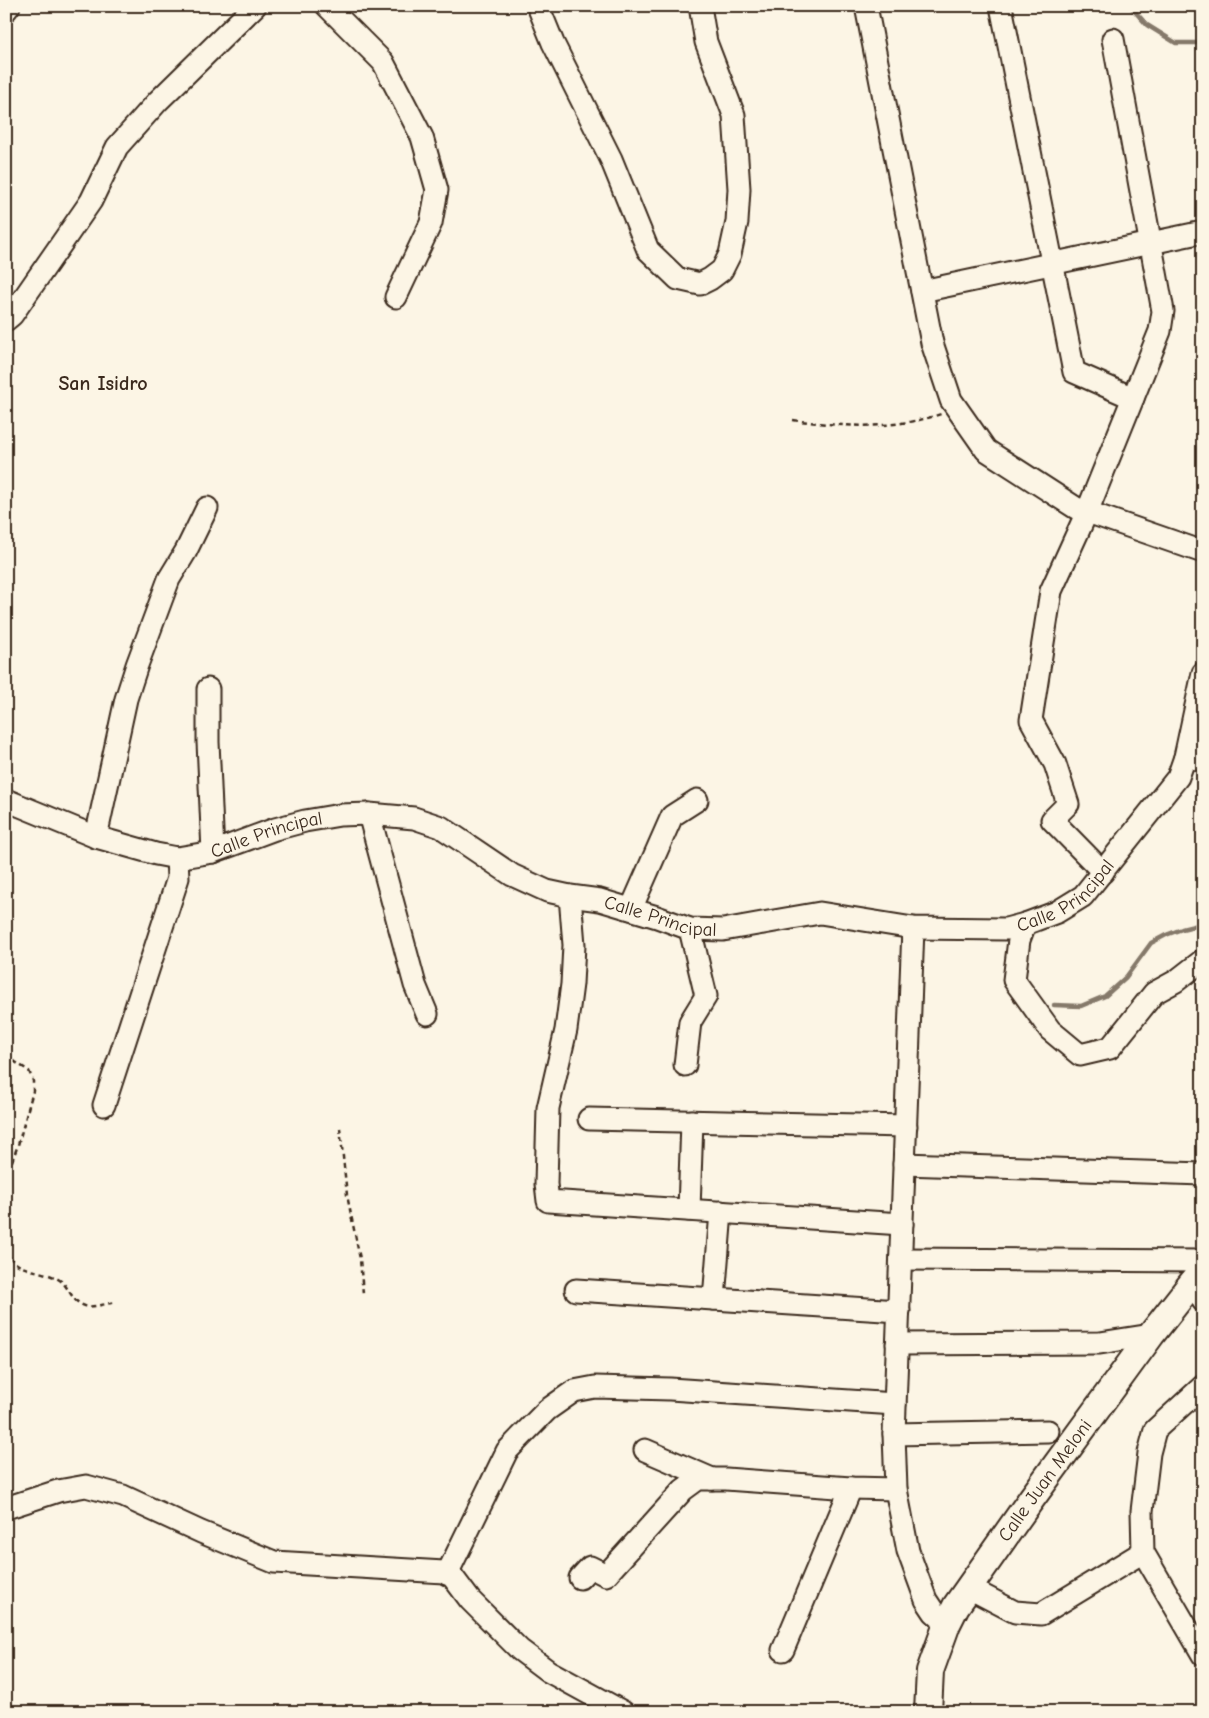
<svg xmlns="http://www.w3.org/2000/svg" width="1209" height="1718" viewBox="0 0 1209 1718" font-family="'Comic Neue',sans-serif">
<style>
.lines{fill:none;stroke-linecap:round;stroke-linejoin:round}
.stream{stroke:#85796b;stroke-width:4.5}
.minor-casing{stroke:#3b2a1e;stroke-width:25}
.major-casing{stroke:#3b2a1e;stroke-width:30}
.path{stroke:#3b2a1e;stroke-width:2.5;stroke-dasharray:5 4;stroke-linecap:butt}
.minor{stroke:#fcf5e5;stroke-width:21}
.major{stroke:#fcf5e5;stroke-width:26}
.labels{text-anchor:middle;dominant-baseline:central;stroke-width:4.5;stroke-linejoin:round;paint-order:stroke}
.street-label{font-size:19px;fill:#3b2a1e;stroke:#fcf5e5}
.neighbourhood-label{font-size:20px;font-weight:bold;fill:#3b2a1e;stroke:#fcf5e5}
</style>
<rect width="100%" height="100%" fill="#fcf5e5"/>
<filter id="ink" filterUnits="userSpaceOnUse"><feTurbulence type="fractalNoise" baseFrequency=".02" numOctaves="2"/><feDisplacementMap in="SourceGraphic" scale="10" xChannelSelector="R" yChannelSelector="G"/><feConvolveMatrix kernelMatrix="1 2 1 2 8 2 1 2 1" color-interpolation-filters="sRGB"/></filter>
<g filter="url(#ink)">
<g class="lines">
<!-- stream -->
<g class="stream">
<polyline points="1130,6 1147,25 1176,43 1203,43"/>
<polyline points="1054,1005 1081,1006 1105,996 1126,977 1151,943 1166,935 1182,929 1198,925 1203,926"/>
</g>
<!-- minor casing -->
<g class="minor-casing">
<g id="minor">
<polyline points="327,6 383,62 422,137 437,190 431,223 396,297"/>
<polyline points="538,6 553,43 611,159 648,250 678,279 700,284 710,279 722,270 730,254 737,222 739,189 734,115 706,42 700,6"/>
<polyline points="866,6 932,343 951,400 986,450 1076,508 1203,552"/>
<polyline points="1001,6 1074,372 1133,398"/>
<polyline points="6,10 9,6"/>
<polyline points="922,291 1203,232"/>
<polyline points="6,320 12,315 91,201 117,147 158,101 255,6"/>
<polyline points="208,689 208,742 213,852"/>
<polyline points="1185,757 1203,760"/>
<path id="s1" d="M6 800 96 837 156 854 177 858 213 852 275 829 305 821 340 815 369 814 414 818 441 827 512 875 547 891 570 896 600 900 657 917 690 929 723 930 820 913 913 928 1006 929 1025 924 1057 912 1083 896 1178 777 1185 757 1203 673"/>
<polyline points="369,814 415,985 427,1014"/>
<polyline points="96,837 126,699 137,665 169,579 186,551 207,508"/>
<polyline points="1103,872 1052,820 1068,804 1055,764 1031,720 1051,591 1087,512 1133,398 1160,331 1163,311 1113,39"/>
<polyline points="570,896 574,945 572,984 566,1030 548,1108 546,1184 548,1201 902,1224"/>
<polyline points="631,909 672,816 697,800"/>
<polyline points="1025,924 1019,940 1014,980 1050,1030 1080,1055 1110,1048 1154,993 1176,981 1203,960"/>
<polyline points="913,928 894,1434 896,1489 908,1551 926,1600 934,1612 947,1624"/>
<polyline points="685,1065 690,1022 706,996 690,929"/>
<polyline points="104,1105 178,878 177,858"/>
<polyline points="589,1119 906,1126"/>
<polyline points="904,1164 1203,1174"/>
<polyline points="689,1210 692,1121"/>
<polyline points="901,1259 1203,1261"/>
<polyline points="1199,1274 1203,1301"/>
<polyline points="576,1290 899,1311"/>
<polyline points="714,1299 721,1212"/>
<polyline points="897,1344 1100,1343 1151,1335"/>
<polyline points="1203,1386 1155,1430 1149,1453 1142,1511 1143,1552 1203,1655"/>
<polyline points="894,1434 1048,1431"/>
<polyline points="645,1450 712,1479"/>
<polyline points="6,1508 58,1491 86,1486 123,1496 201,1532 274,1562 444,1572 452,1576 470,1600 520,1650 548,1671 623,1712"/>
<polyline points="447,1574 507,1451 547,1410 574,1391 595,1387 670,1389 895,1404"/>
<polyline points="580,1578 590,1567 606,1575 683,1490 698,1479 726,1479 851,1488 896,1489"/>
<polyline points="969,1588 1015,1612 1041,1614 1143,1552"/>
<polyline points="783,1650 851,1488"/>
</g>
</g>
<!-- major casing -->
<g class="major-casing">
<g id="major">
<path id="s2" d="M928 1712 930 1671 947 1624 956 1606 1032 1498 1151 1335 1203 1269"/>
</g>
</g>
<!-- path -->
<g class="path">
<polyline points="883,8 894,6"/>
<path d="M793 420C843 427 893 430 941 414"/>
<polyline points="6,1056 29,1071 33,1081 33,1091 18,1145 11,1164 6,1171"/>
<polyline points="340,1128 347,1195 360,1259 363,1294"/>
<polyline points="6,1229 9,1238 6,1248"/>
<path d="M6 1248C13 1275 42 1267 61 1281 70 1289 72 1302 85 1306 94 1308 108 1303 116 1302"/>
</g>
<!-- minor -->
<use href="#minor" class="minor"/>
<!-- major -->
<use href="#major" class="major"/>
</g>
</g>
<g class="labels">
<!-- street labels -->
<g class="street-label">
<text stroke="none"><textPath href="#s1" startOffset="274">Calle Principal</textPath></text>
<text stroke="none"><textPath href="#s1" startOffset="1114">Calle Principal</textPath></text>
<text stroke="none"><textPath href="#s1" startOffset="694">Calle Principal</textPath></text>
<text stroke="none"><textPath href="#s2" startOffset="265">Calle Juan Meloni</textPath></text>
</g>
<!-- neighbourhood labels -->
<g class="neighbourhood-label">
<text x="103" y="383">San Isidro</text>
</g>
</g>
<!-- margin -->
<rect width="1209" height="1718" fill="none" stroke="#fcf5e5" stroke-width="25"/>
<rect x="12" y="12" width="1184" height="1693" fill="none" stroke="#3b2a1e" stroke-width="2" filter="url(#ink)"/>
</svg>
